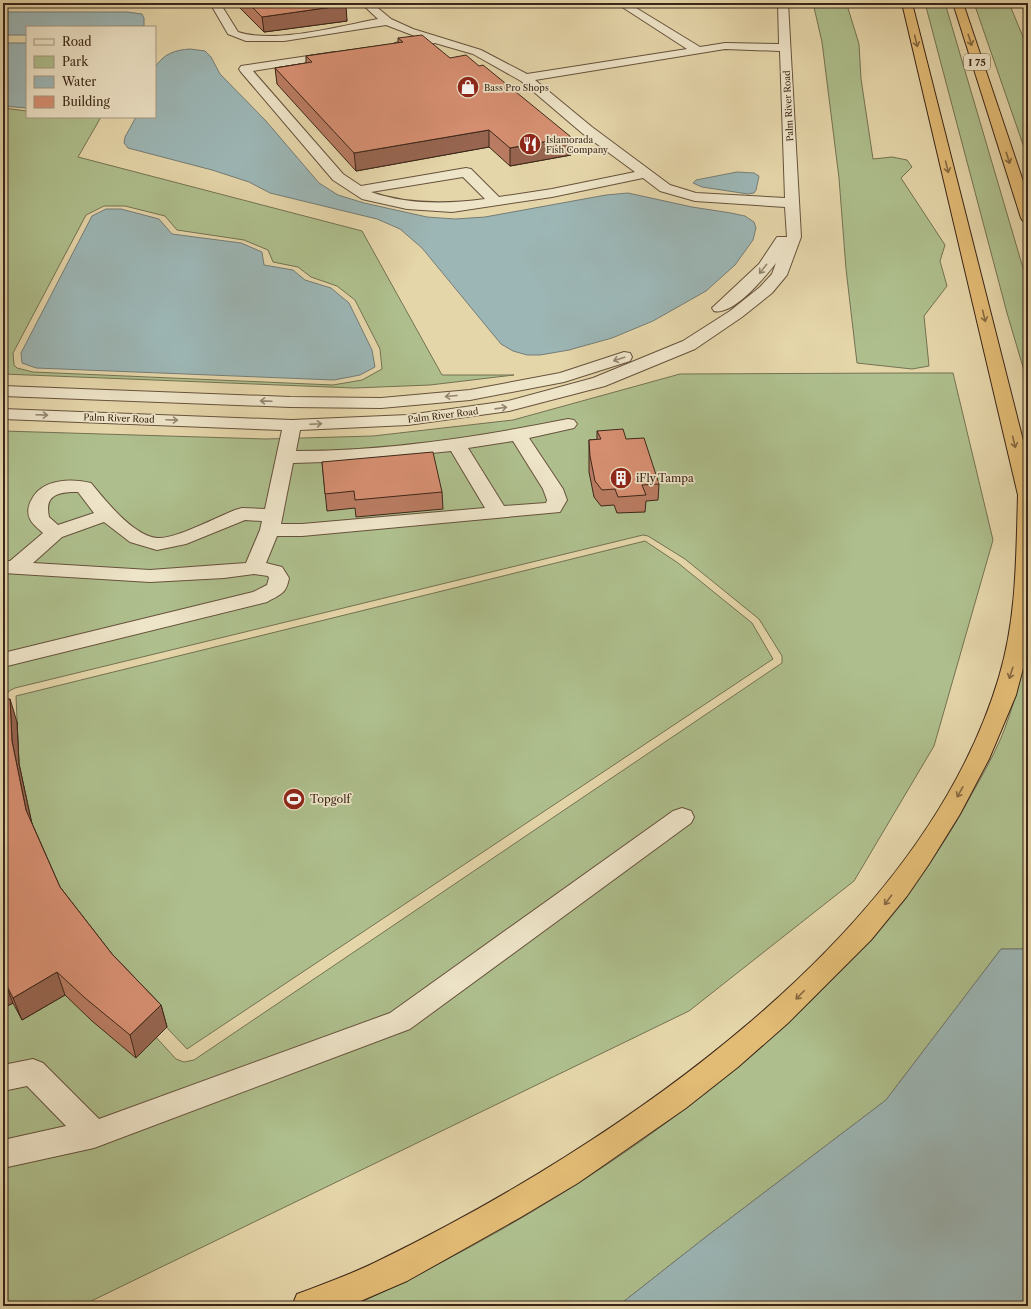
<svg xmlns="http://www.w3.org/2000/svg" width="1031" height="1309" viewBox="0 0 1031 1309" font-family="'Libre Caslon Text',serif">
<style>
.green{fill:#aebf8d;stroke:#747252;fill-rule:evenodd}
.water{fill:#9cb6b5;stroke:#757c76}
.lines{fill:none;stroke-linecap:round;stroke-linejoin:round}
.minor-casing{stroke:#66523c;stroke-width:2}
.highway-casing{stroke:#3b2618;stroke-width:2}
.minor{fill:#eee4c8;fill-rule:evenodd}
.highway{fill:#e2bb75;fill-rule:evenodd}
.wall{fill:#ba7c63;stroke:#3b2618}
.shaded-wall{fill:#976550;stroke:#3b2618}
.building{fill:#d89073;stroke:#3b2618}
.oneway{stroke:#866942}
.oneway2{stroke:#948570}
.labels{text-anchor:middle;dominant-baseline:central;stroke-width:3.5;stroke-linejoin:round;paint-order:stroke}
.far-poi-label{font-size:9px;fill:#3b2618;stroke:#eee4c8;text-anchor:start}
.far-street-label{font-size:9px;fill:#3b2618;stroke:#eee4c8}
.shield{fill:#eee4c8;stroke:#715f4d;stroke-width:1}
.shield-label{font-size:10px;font-weight:bold;fill:#3b2618}
.poi-label{font-size:11px;fill:#3b2618;stroke:#eee4c8;text-anchor:start}
</style>
<rect width="100%" height="100%" fill="#e5d6aa"/>
<filter id="stains"><feTurbulence type="fractalNoise" baseFrequency=".005" numOctaves="4"/><feColorMatrix values="0 0 0 0 .2 0 0 0 0 .09 0 0 0 0 .02 0 0 0 .5 -.17"/></filter>
<radialGradient id="worn" r=".72"><stop offset=".6" stop-color="#630" stop-opacity="0"/><stop offset="1" stop-color="#630" stop-opacity=".3"/></radialGradient>
<!-- green -->
<g class="green">
<polygon points="813,3 850,3 847,5 859,44 861,79 873,159 892,157 907,160 912,167 901,178 945,245 940,261 947,286 924,316 929,366 912,369 857,363 846,269 839,178 822,42"/>
<polygon points="925,3 945,3 1028,285 1028,384 1007,313"/>
<polygon points="974,3 1009,3 1028,49 1028,159"/>
<path d="M3 108 27 111V117H101L78 157 362 231 442 375H514L430 385 354 388 3 374ZM104 206H125L165 216 177 230 244 240 268 250 273 262 298 267 311 277 337 286 355 300 380 349 382 369 362 380 333 385 33 372 17 368 14 365 13 353 86 215Z"/>
<path d="M905 373H953L993 540 934 746 854 881 689 1011 81 1306H3V431L266 439 373 436 513 420 680 374ZM643 535 648 536 685 559 759 619 782 656V663L194 1060 184 1062 176 1059 108 985 22 839 7 768 4 698 9 691 15 688Z"/>
<polygon points="645,541 678,563 752,623 773,659 187,1049 119,977 67,910 34,833 19,764 16,696"/>
<path d="M1028 649V949H1001L886 1100 707 1236 618 1306H353C514 1231 666 1137 796 1015 864 951 925 881 969 799 980 779 992 759 1001 738 1013 709 1020 679 1028 649Z"/>
</g>
<!-- water -->
<g class="water">
<polygon points="3,12 127,12 142,14 144,18 144,26 27,27 27,35 3,35"/>
<polygon points="3,43 27,43 27,108 3,106"/>
<path d="M190 49 205 51 211 57 220 74 266 121 319 183 338 195 364 203 427 217 455 219 485 217 606 195 628 193 692 207 731 213 745 216 754 222 756 228 753 240 735 265 706 291 653 321 612 338 569 350 540 355H527L513 351 501 344 422 248 400 229 377 219 270 193 249 182 212 170 128 148 124 143 125 137 136 117H155V67C164 54 174 50 190 49Z"/>
<polygon points="737,172 754,173 759,176 756,190 754,193 748,194 702,187 693,183 696,180"/>
<polygon points="106,209 121,209 159,219 172,234 241,243 262,252 264,265 293,270 305,280 331,288 349,303 372,350 375,367 360,375 334,380 36,368 22,363 21,353 92,216"/>
<polygon points="1001,949 1028,949 1028,1306 618,1306 707,1236 886,1100"/>
</g>
<g class="lines">
<!-- minor casing -->
<g class="minor-casing">
<g id="minor">
<path d="M210 3H220L238 32C275 44 340 26 378 19L361 3H372L391 19 413 29 481 50 527 74 687 49 616 3H628L700 47 725 43 779 44 778 3H788L801 237 787 275 772 293 742 317 695 349 605 386 509 411 408 425 300 430 296 451C388 451 478 437 568 419L574 420 577 424 574 428 529 438 563 489 567 500 560 512 302 536H277L266 563 282 567 289 578C286 594 281 594 267 602L3 667V653L253 592 267 585 269 578 268 576 254 574 224 578 150 582 3 573V561H10L43 533C39 529 33 525 30 519 27 513 28 505 32 499 42 479 72 478 91 483 105 500 134 537 158 538 176 539 217 517 235 510L242 508 265 509 282 430 3 419V409L292 420 408 415 508 401 593 378 683 341 730 311 760 287 772 274 776 263C765 277 733 316 714 311L712 308 759 264 777 237H787L785 207 695 201 660 191 643 178 552 197 452 212 407 209 362 199 333 180 241 72 239 69 241 66 335 52 339 53 341 55 339 57 335 58 253 71 343 174 361 186 466 168 471 169 499 197 552 189 635 172 582 133 521 81 473 54 435 43 399 48 395 47 393 45 395 43 420 38 386 25 284 41H246L228 34ZM725 49 780 51 785 198 696 193 670 185 592 127 535 80ZM463 177 485 199C447 204 408 205 371 192ZM513 441 543 489 547 500 546 503 504 506 468 448ZM451 451 485 508 302 524H281L293 463 356 461ZM71 492H78L94 513 58 525 49 517C45 498 54 493 71 492ZM245 520 262 521 260 530 246 563 150 570 33 563 62 537 104 522 130 542 157 550 186 544Z"/>
<polygon points="624,352 630,353 632,357 630,361 564,382 470,400 381,408 290,407 3,396 3,386 290,397 381,398 470,390 560,373"/>
<polygon points="682,808 691,811 694,817 691,823 410,1029 94,1148 3,1168 3,1140 66,1126 27,1086 3,1091 3,1065 33,1059 43,1063 99,1119 390,1013 673,811"/>
</g>
</g>
<!-- highway casing -->
<g class="highway-casing">
<g id="highway">
<path d="M902 3H912L1028 460V649L1016 695 989 759 960 814 929 864 907 896 871 940 788 1023 738 1067 686 1108 578 1183 521 1217 407 1281 349 1306H292L297 1294C326 1283 355 1273 382 1259 616 1144 921 939 999 677 1017 617 1016 557 1018 495Z"/>
<polygon points="953,3 963,3 1028,196 1028,222 1023,221 1021,218"/>
<polygon points="1021,3 1028,3 1028,10 1024,9"/>
</g>
</g>
<!-- minor -->
<use href="#minor" class="minor"/>
<!-- highway -->
<use href="#highway" class="highway"/>
</g>
<!-- wall -->
<g class="wall">
<polygon points="3,3 165,3 164,5 3,4"/>
<polygon points="235,3 344,3 347,21 264,32"/>
<polygon points="398,38 450,58 571,155 510,166 489,147 356,171 277,84 275,68 306,63 306,56 398,43"/>
<polygon points="597,431 626,439 659,484 658,500 646,501 645,512 617,513 614,505 601,506 594,497 589,472 589,440 597,440"/>
<polygon points="322,462 442,492 443,509 356,517 355,508 327,511"/>
<polygon points="17,722 19,764 31,821 60,887 112,954 161,1005 167,1027 136,1058 92,1021 65,995 22,1020 13,1003 3,1008"/>
</g>
<!-- shaded-wall -->
<g class="shaded-wall">
<polygon points="346,5 347,21 264,32 262,17"/>
<polygon points="489,130 489,147 356,171 354,153"/>
<polygon points="571,137 571,155 510,166 510,148"/>
<polygon points="10,699 17,722 19,764 34,833 26,810 12,741"/>
<polygon points="57,972 65,995 22,1020 13,998"/>
<polygon points="4,980 13,1003 3,1008 3,981"/>
<polygon points="161,1005 167,1027 136,1058 130,1035"/>
</g>
<!-- building -->
<g class="building">
<polygon points="248,3 344,3 346,5 262,17"/>
<polygon points="422,35 450,58 466,55 479,66 483,65 571,137 510,148 489,130 354,153 275,68 312,62 306,56 403,42 398,38"/>
<polygon points="623,429 626,439 644,438 659,484 642,485 646,495 618,497 615,489 602,490 595,481 590,456 589,440 601,439 597,431"/>
<polygon points="433,452 442,492 355,500 354,491 325,494 322,462"/>
<polygon points="3,699 10,699 12,741 26,810 60,887 112,954 161,1005 130,1035 85,998 57,972 13,998 4,980 3,981"/>
</g>
<!-- one-way arrows -->
<defs><path id="oneway-shaft" d="M-6 0H5M1.5-3L5.5 0L1.5 3" fill="none" stroke-width="1.6" stroke-linecap="round" stroke-linejoin="round"/></defs>
<g class="oneway">
<use href="#oneway-shaft" transform="translate(970 40) rotate(72)"/>
<use href="#oneway-shaft" transform="translate(916 41) rotate(76)"/>
<use href="#oneway-shaft" transform="translate(1008 158) rotate(72)"/>
<use href="#oneway-shaft" transform="translate(947 167) rotate(76)"/>
<use href="#oneway-shaft" transform="translate(984 316) rotate(76)"/>
<use href="#oneway-shaft" transform="translate(1014 442) rotate(76)"/>
<use href="#oneway-shaft" transform="translate(1011 673) rotate(108)"/>
<use href="#oneway-shaft" transform="translate(960 792) rotate(119)"/>
<use href="#oneway-shaft" transform="translate(888 900) rotate(127)"/>
<use href="#oneway-shaft" transform="translate(800 995) rotate(134)"/>
</g>
<g class="oneway2">
<use href="#oneway-shaft" transform="translate(763 269) rotate(128)"/>
<use href="#oneway-shaft" transform="translate(619 359) rotate(162)"/>
<use href="#oneway-shaft" transform="translate(451 396) rotate(175)"/>
<use href="#oneway-shaft" transform="translate(266 401) rotate(-178)"/>
<use href="#oneway-shaft" transform="translate(501 408) rotate(-8)"/>
<use href="#oneway-shaft" transform="translate(42 415) rotate(2)"/>
<use href="#oneway-shaft" transform="translate(172 420) rotate(2)"/>
<use href="#oneway-shaft" transform="translate(316 424) rotate(-3)"/>
</g>
<!-- icons -->
<defs>
<g id="shop-disc" transform="scale(1.15)"><circle r="9.5" fill="#8f2418" stroke="#eee4c8"/><path d="M-5-2.5h2.3a2.7 3.5 0 0 1 5.4 0H5L5.5 6h-11ZM-1.5-2.5h3a1.5 2.3 0 0 0-3 0Z" fill="#fff"/></g>
<g id="restaurant-disc" transform="scale(1.15)"><circle r="9.5" fill="#8f2418" stroke="#eee4c8"/><path d="M-5-6h1v4h1v-4h1v4h1v-4h1v5L-1.5 .5V6h-2V.5L-5-1ZM5-6V6H3V1.5H1.5Q1.5-4 5-6Z" fill="#fff"/></g>
<g id="building-disc" transform="scale(1.15)"><circle r="9.5" fill="#8f2418" stroke="#eee4c8"/><path d="M-4-6H4V6H1V3H-1V6H-4ZM-2.5-4.3h1.7v1.8h-1.7ZM.8-4.3h1.7v1.8H.8ZM-2.5-1h1.7V.8h-1.7ZM.8-1h1.7V.8H.8Z" fill="#fff"/></g>
<g id="stadium-disc" transform="scale(1.15)"><circle r="9.5" fill="#8f2418" stroke="#eee4c8"/><path d="M0-5a6.5 5 0 1 0 0 10a6.5 5 0 1 0 0-10ZM-3.5-1.8h7v3.6h-7Z" fill="#fff"/></g>
</defs>
<g fill-rule="evenodd">
<use href="#shop-disc" x="468" y="87"/>
<use href="#restaurant-disc" x="530" y="144"/>
<use href="#building-disc" x="621" y="478"/>
<use href="#stadium-disc" x="294" y="799"/>
</g>
<g class="labels">
<!-- far-poi labels -->
<g class="far-poi-label">
<text x="484" y="87">Bass Pro Shops</text>
<text x="546" y="139">Islamorada<tspan x="546" dy="10">Fish Company</tspan></text>
</g>
<!-- far-street labels -->
<g class="far-street-label">
<text transform="translate(788 106) rotate(-93)">Palm River Road</text>
<text transform="translate(443 415) rotate(-7)">Palm River Road</text>
<text transform="translate(119 418) rotate(2)">Palm River Road</text>
</g>
<!-- shield labels -->
<rect class="shield" x="964" y="54" width="26" height="16" rx="3"/>
<g class="shield-label">
<text x="977" y="62">I 75</text>
</g>
<!-- poi labels -->
<g class="poi-label">
<text x="636" y="478">iFly Tampa</text>
<text x="310" y="799">Topgolf</text>
</g>
</g>
<!-- margin -->
<rect width="1031" height="1309" fill="none" stroke="#e5d6aa" stroke-width="16"/>
<rect x="4" y="4" width="1023" height="1301" fill="none" stroke="#3b2618" stroke-width="2"/>
<rect x="8" y="8" width="1015" height="1293" fill="none" stroke="#3b2618"/>
<!-- legend -->
<rect x="26" y="26" width="130" height="92" fill="#eee4c8" stroke="#a69882"/>
<rect x="34" y="39" width="20" height="6" fill="#eee4c8" stroke="#a69882"/>
<text x="62" y="46" font-size="12" fill="#3b2618">Road</text>
<rect x="34" y="56" width="20" height="12" fill="#aebf8d" stroke="#a69882"/>
<text x="62" y="66" font-size="12" fill="#3b2618">Park</text>
<rect x="34" y="76" width="20" height="12" fill="#9cb6b5" stroke="#a69882"/>
<text x="62" y="86" font-size="12" fill="#3b2618">Water</text>
<rect x="34" y="96" width="20" height="12" fill="#d89073" stroke="#a69882"/>
<text x="62" y="106" font-size="12" fill="#3b2618">Building</text>
<rect width="100%" height="100%" filter="url(#stains)"/>
<rect width="100%" height="100%" fill="url(#worn)"/>
</svg>
